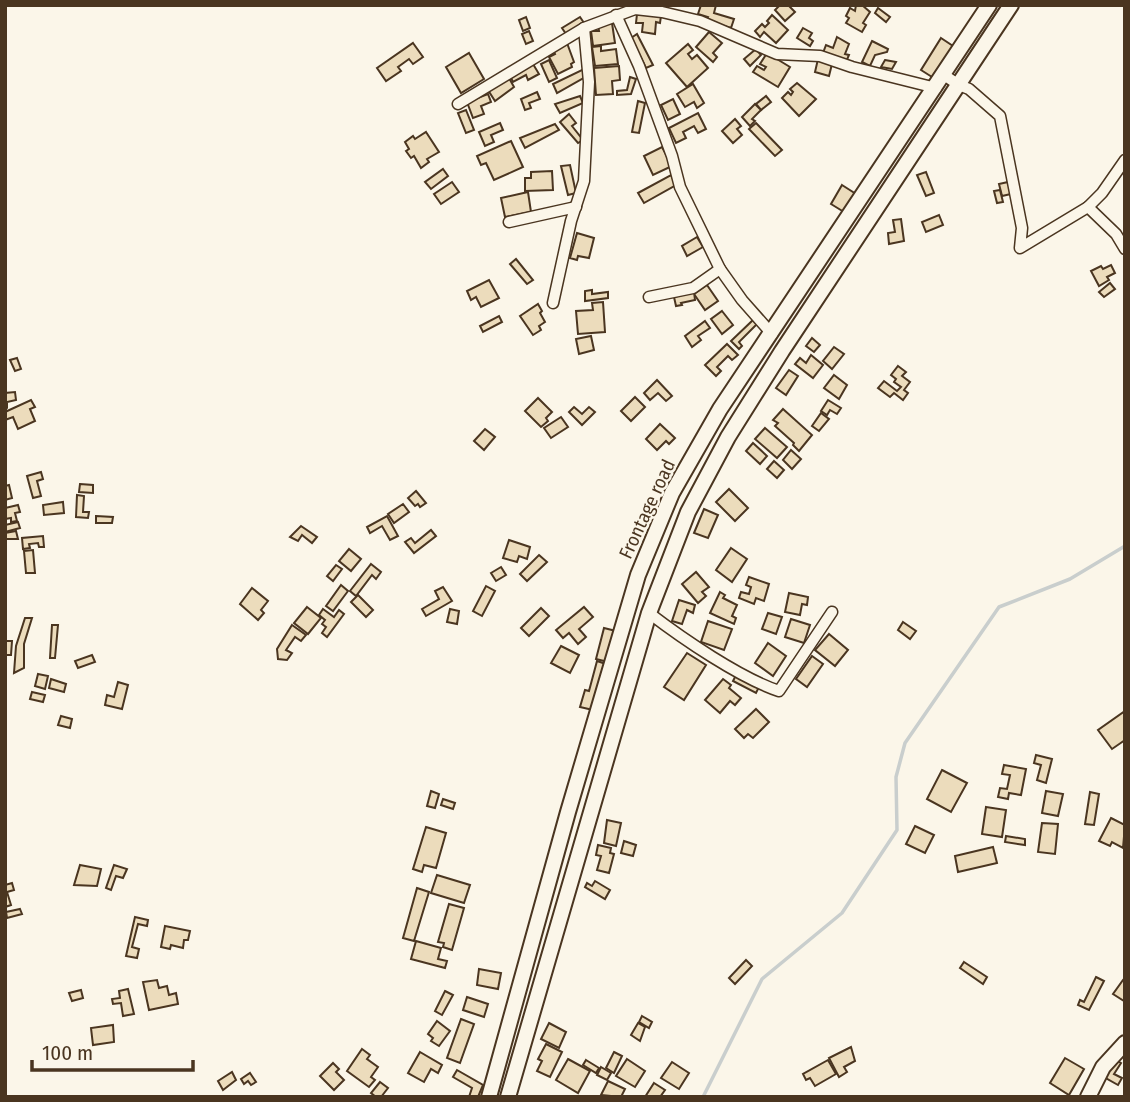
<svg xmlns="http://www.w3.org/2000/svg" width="1130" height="1102" viewBox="0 0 1130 1102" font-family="'Fira Sans Condensed',sans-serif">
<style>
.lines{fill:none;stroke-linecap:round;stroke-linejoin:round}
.stream{stroke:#c9cecd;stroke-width:3.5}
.building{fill:#ecdcbc;stroke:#4a3520;stroke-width:2}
.street-casing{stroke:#4a3520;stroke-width:13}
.secondary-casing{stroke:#4a3520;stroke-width:18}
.street{stroke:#fbf6e9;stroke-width:10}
.secondary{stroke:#fbf6e9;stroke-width:14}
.labels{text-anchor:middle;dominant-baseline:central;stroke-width:5;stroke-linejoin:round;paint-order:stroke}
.street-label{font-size:19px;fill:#4a3520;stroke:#fbf6e9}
</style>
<rect width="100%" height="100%" fill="#fbf6e9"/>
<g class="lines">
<!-- stream -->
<polyline class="stream" points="703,1097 762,979 842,913 897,830 896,777 905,743 999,607 1070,579 1125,546"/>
</g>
<!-- building -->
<g class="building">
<polygon points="701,5 716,5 714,13 734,19 731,28 706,21 708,17 698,14"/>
<polygon points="780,5 792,5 790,7 795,12 785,21 775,10"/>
<polygon points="856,5 862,5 870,12 863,23 866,25 862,32 846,23 849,18 846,16 850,8 855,11"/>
<polygon points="878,8 890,17 886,22 875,13"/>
<polygon points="637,14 661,16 660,23 656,22 655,34 642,32 643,23 636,23"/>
<polygon points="772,15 788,30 776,43 764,32 760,37 755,31 762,24 765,27 769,23 767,21"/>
<polygon points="526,17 530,28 523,31 519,20"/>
<polygon points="580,17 584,23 566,34 562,28"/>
<polygon points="612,23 615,43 593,46 591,31 599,31 598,25"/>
<polygon points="803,28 812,33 809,38 813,41 810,46 797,38"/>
<polygon points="529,31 533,41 526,44 522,34"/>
<polygon points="709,32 722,43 713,53 717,57 713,62 696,47"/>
<polygon points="637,34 653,65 646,68 631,38"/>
<polygon points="837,37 849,44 845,54 849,55 846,62 823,53 826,45 833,48"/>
<polygon points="941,38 953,46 932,77 921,70"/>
<polygon points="872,41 888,49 887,52 875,55 870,66 862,62"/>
<polygon points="413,43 423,57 413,64 409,59 398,67 401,71 386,81 377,68"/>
<polygon points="567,43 574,62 571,64 572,67 558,74 549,57 555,54 553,50"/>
<polygon points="688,44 693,50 688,54 692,59 697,55 708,68 687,87 666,63"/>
<polygon points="601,46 601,51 616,49 618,64 595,66 592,47"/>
<polygon points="756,49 761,55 750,66 744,59"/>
<polygon points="469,53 484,79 461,93 446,67"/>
<polygon points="767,53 790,67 778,87 753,72 757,66 764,70 766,67 760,64"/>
<polygon points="818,59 832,64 829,76 815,72"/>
<polygon points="549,60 557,78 549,82 541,64"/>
<polygon points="885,60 896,62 892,69 881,67"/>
<polygon points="533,64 539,74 528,80 526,75 513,82 510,76"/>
<polygon points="619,66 620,80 612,81 613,94 596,95 594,68"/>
<polygon points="584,69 587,76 557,93 553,84"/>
<polygon points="630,77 636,79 631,94 617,95 617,91 627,90"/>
<polygon points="509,78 514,87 495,101 488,90"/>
<polygon points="797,83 816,99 799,116 782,98 788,92 791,95 793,92 790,89"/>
<polygon points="693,84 704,103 697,108 694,102 685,107 677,94"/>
<polygon points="537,92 540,99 529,103 531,108 525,110 521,99"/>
<polygon points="488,94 491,102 481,106 484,114 473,118 467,102"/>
<polygon points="580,96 583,103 560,113 555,104"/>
<polygon points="766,96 771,102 761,110 756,104"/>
<polygon points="673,99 680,114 668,120 661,105"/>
<polygon points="638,101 645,103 639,133 632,132"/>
<polygon points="755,104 761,110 752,119 755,121 750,126 742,117"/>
<polygon points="466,110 474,130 466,133 458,113"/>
<polygon points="698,113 706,129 698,133 694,126 683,132 686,138 676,143 669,128"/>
<polygon points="569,114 576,123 572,126 583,140 578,143 560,122"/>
<polygon points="735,119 741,126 737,129 742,135 733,143 722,131"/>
<polygon points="500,123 503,130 491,135 494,142 485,146 479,132"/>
<polygon points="756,123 782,150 775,156 749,129"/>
<polygon points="555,124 559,130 525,148 520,138"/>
<polygon points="426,132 439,152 427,159 429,162 421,168 414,156 411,158 406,151 409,149 405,142 413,136 415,139"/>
<polygon points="511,141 523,167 494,180 486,163 481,165 477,156"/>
<polygon points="662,147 672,166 653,175 644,156"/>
<polygon points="570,165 576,193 568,195 561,166"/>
<polygon points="443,169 448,176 431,189 425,182"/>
<polygon points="552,171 553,190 525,191 525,178 531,178 531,172"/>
<polygon points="926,172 934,193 926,196 917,175"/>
<polygon points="671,175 676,185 644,203 638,193"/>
<polygon points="452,182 459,192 441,204 434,194"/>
<polygon points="1008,182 1011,194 1002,196 999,184"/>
<polygon points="842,185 856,194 844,212 831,204"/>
<polygon points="1000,190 1003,202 997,203 994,191"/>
<polygon points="528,192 531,212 505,217 501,198"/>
<polygon points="939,215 943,225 926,232 922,222"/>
<polygon points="901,219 904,241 889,244 888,233 895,232 893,220"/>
<polygon points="577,233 594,238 589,258 578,256 577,260 570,258"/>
<polygon points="697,237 703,247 687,256 682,246"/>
<polygon points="516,259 533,280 527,284 510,264"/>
<polygon points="1111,265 1115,273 1107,277 1109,280 1099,286 1091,271 1101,266 1103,269"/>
<polygon points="489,280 499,298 481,307 476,297 471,300 467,291"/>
<polygon points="1110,283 1115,289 1104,297 1099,292"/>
<polygon points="707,285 718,301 705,310 694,294"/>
<polygon points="592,290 592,294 608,292 608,298 585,301 585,291"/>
<polygon points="694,292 695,300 681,303 682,305 676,306 674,297"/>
<polygon points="603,302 605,332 578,334 576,311 593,310 592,303"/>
<polygon points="538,304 542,311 540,313 545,322 539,326 541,330 533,335 520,316"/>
<polygon points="722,311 733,325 722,334 711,319"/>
<polygon points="499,316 502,322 483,332 480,326"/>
<polygon points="753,320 757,324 739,342 742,346 739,349 731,341"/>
<polygon points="705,321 710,328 698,336 701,340 692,347 685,336"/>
<polygon points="591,336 594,350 579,354 576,339"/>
<polygon points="812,338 820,345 814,352 806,346"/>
<polygon points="727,344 738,355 732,360 728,356 717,367 721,371 716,376 705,365"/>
<polygon points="834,347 844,354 832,369 823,361"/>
<polygon points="811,355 823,365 813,378 795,364 800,358 806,363"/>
<polygon points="17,358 21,369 15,371 10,360"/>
<polygon points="898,366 906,372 902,376 910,382 904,390 908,393 903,400 894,393 890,397 878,388 884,381 897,391 901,387 894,382 896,379 891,375"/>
<polygon points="789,370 798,376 786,395 776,388"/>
<polygon points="834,375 847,385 839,399 824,388"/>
<polygon points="657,380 672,396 666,401 658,393 650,400 644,393"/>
<polygon points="15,392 16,400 7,402 7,408 5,409 5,393"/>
<polygon points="635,397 645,407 631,421 621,411"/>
<polygon points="538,398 552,412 546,418 548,421 541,427 525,411"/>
<polygon points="31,400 35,407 30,409 35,421 18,429 13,417 5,420 5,412"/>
<polygon points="828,400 841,408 837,414 830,410 827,415 821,411"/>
<polygon points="574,407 582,414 589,407 595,412 582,425 569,412"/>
<polygon points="783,409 812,435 799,451 793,445 794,443 775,426 778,423 773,420"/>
<polygon points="821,413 829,419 819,431 812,426"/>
<polygon points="561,417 568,427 551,438 544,428"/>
<polygon points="660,424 675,438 669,444 666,441 657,450 646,439"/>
<polygon points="765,428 787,447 777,458 755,439"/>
<polygon points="485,429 495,437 484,450 474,441"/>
<polygon points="753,443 767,456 760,464 746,451"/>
<polygon points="791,450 801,459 792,469 783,460"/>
<polygon points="774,461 784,470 777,478 767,469"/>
<polygon points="41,472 43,479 37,481 41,496 33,498 27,476"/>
<polygon points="80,484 93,485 93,493 79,492"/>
<polygon points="9,485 12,498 5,500 5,486"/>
<polygon points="729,489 748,508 735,521 716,502"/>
<polygon points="416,491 426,503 420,507 418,504 415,506 408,498"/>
<polygon points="77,495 84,496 83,512 89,512 88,518 76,517"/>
<polygon points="63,502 64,513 44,515 43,505"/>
<polygon points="403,504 409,512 394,523 388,514"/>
<polygon points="18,505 20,512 15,513 17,521 11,522 11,518 5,519 5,508"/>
<polygon points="704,509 718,515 708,538 694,533"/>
<polygon points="96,516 113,517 112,523 96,523"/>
<polygon points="387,516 398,536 390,540 382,526 370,533 367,527"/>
<polygon points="18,522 20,528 5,532 5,525"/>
<polygon points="301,526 317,537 312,543 302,535 298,541 290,537"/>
<polygon points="431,530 436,536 414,553 405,542 411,538 415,543"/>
<polygon points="16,531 18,539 5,539 5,533"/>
<polygon points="43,536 44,547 39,547 38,543 29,544 30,548 23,549 22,538"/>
<polygon points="509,540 530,547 527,559 519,556 517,562 503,558"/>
<polygon points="731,548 747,559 732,582 716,570"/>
<polygon points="349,549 361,559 351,571 339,561"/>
<polygon points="33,550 35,573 26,573 24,551"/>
<polygon points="539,555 547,562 527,581 520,574"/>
<polygon points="371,564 381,572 376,579 372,575 356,596 350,591"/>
<polygon points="336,565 342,569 333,581 327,576"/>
<polygon points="501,567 506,575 496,581 491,573"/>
<polygon points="696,572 709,587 702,592 706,596 698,603 682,584"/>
<polygon points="749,577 769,584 764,601 756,598 754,604 739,598 741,592 749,594 751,587 746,585"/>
<polygon points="341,585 348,591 333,611 326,606"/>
<polygon points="486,586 495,591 482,616 473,611"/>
<polygon points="443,587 452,601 426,616 422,609 439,599 435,591"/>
<polygon points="252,588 268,601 261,610 264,613 258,620 240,604"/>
<polygon points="720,592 725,595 723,598 737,605 732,616 736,618 734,624 710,613"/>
<polygon points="789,593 808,597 807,605 802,604 800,615 785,612"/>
<polygon points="358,595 373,610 366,617 351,602"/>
<polygon points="679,600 695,605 693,613 687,610 682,624 672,621"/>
<polygon points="307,607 321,618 308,634 294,623"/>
<polygon points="584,607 593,617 579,629 586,637 578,644 569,633 563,638 556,630"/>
<polygon points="541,608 549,616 529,636 521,628"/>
<polygon points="323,609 334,617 339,610 344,614 327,637 322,633 326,627 322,624 325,620 319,615"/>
<polygon points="450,609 459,611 457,624 447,622"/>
<polygon points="768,613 782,617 776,634 762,629"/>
<polygon points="25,618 32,618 24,644 24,668 14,673 16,646"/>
<polygon points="791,619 810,625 804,643 785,637"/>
<polygon points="708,621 732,629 724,650 701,642"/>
<polygon points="903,622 916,631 910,639 898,630"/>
<polygon points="52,625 58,625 55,658 50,658"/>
<polygon points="292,625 306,635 301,641 295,637 286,650 292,653 287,660 278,659 277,649"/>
<polygon points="604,628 616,631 608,662 596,659"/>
<polygon points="829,634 848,650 835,666 815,650"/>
<polygon points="5,641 12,641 11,655 5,655"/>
<polygon points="768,643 786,656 773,676 755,663"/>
<polygon points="561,646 579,655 570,673 551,663"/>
<polygon points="687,653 706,665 684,700 664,687"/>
<polygon points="92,655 95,662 78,668 75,661"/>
<polygon points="812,656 823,664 807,687 796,679"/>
<polygon points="597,661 606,664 593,710 580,707 585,690 589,691"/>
<polygon points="737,673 760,685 756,693 733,681"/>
<polygon points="38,674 48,676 45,689 35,686"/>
<polygon points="51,679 66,684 64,692 49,688"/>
<polygon points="723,679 731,685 729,688 741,698 735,705 730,701 720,713 705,700"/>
<polygon points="118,682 128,685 122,709 105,705 107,695 114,697"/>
<polygon points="32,692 45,695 43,702 30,699"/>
<polygon points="756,709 769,722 753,738 748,734 744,738 735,729"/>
<polygon points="1125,711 1125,740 1112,749 1098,730"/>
<polygon points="61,716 72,719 70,728 58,725"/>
<polygon points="1036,755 1052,759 1046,783 1037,780 1041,765 1034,763"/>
<polygon points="1004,765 1026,769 1021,795 1009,793 1008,799 998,797 1000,788 1007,789 1010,775 1002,774"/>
<polygon points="942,770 967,783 951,812 927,799"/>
<polygon points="431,791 439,794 435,808 427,806"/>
<polygon points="1046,791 1063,794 1058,816 1042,813"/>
<polygon points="1090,792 1099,794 1094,825 1085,824"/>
<polygon points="443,799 455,803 453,809 441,805"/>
<polygon points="986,807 1006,810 1002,837 982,834"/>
<polygon points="1111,818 1125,825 1123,848 1112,842 1110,846 1099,841"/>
<polygon points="607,820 621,823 616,846 604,843"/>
<polygon points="1042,823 1058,824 1055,854 1038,852"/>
<polygon points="915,826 934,835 925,853 906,844"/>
<polygon points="426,827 446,833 436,868 424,865 422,872 413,869"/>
<polygon points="1006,836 1025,839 1025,845 1005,842"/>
<polygon points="624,841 636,845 633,856 621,853"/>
<polygon points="598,845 611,848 610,853 614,854 609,873 597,870 601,856 596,855"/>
<polygon points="993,847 997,863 958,872 955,856"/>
<polygon points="80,865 101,869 97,886 74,885"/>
<polygon points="114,865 127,869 123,878 116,876 111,890 106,888"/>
<polygon points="437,875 470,885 464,903 431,893"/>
<polygon points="595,881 610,890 605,899 585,887 587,883 592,886"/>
<polygon points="12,883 14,890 7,892 11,905 5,907 5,885"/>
<polygon points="417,888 429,892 414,941 403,938"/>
<polygon points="449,904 464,908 452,950 443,947 444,943 438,942"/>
<polygon points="20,909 22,914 7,918 6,912"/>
<polygon points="135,917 148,920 147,926 138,924 132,947 139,949 137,958 126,956"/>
<polygon points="165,926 190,931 188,940 184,940 183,948 171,945 170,949 161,947"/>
<polygon points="416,941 441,948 438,959 447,961 445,968 411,959"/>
<polygon points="746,960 752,966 735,984 729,978"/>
<polygon points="964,962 987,977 983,984 960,968"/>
<polygon points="479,969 501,973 498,989 477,985"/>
<polygon points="1096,977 1104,981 1089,1010 1078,1005 1080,1000 1084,1002"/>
<polygon points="157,980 159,988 167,986 169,995 176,993 178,1004 149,1010 143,982"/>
<polygon points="1123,980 1125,981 1124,1001 1113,994"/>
<polygon points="128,989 134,1014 123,1016 121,1003 113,1004 112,999 120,998 119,991"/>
<polygon points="81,990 83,998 72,1001 69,993"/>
<polygon points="445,991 453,995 442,1015 435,1011"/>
<polygon points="467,997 488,1004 484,1017 463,1010"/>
<polygon points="642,1016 652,1022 649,1028 639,1022"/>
<polygon points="461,1019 474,1024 460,1063 447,1058"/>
<polygon points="437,1021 450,1031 439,1046 431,1041 433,1038 428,1034"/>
<polygon points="549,1023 566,1032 559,1048 541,1039"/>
<polygon points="638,1023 645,1027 640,1041 631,1035"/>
<polygon points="113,1025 114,1042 93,1045 91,1028"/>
<polygon points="546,1044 562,1052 550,1077 537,1071 542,1061 538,1059"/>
<polygon points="851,1047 855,1061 844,1067 847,1072 839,1077 829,1058"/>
<polygon points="362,1049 370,1055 367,1059 378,1067 371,1077 375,1080 369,1087 347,1071"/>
<polygon points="420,1052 442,1065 438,1073 431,1069 424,1082 408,1073"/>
<polygon points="614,1052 622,1056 614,1073 606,1068"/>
<polygon points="1065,1058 1084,1069 1069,1095 1050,1083"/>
<polygon points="568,1059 590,1071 578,1093 556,1080"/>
<polygon points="627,1059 645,1071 635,1087 616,1076"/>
<polygon points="1114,1059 1121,1063 1114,1074 1122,1078 1118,1085 1104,1077"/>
<polygon points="586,1060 599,1068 596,1073 583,1065"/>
<polygon points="828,1060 836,1074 815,1086 810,1078 806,1080 803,1074"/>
<polygon points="672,1062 689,1073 679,1089 661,1078"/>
<polygon points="333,1063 339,1069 336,1072 344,1080 334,1090 320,1076"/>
<polygon points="601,1067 611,1073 607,1080 597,1075"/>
<polygon points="457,1070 483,1085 478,1097 469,1097 472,1088 453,1077"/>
<polygon points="232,1072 236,1080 223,1090 218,1081"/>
<polygon points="250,1073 256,1082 251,1085 248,1081 244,1084 241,1079"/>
<polygon points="608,1081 625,1089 621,1097 601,1095"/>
<polygon points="380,1082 388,1088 381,1097 376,1097 371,1093"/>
<polygon points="654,1083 665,1090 660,1097 645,1097"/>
</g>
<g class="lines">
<!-- street casing -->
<g class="street-casing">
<g id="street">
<polyline points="616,15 639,66 672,156 680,187 720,269 742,300 772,334"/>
<polyline points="944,75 959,85 969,89 1000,116 1022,228 1020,248 1088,207 1116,234 1125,249"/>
<polyline points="458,104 584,28 635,9 662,12 700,21 777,54 820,56 852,67 936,88"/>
<polyline points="1088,207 1102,193 1125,160"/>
<polyline points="509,222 576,207"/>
<polyline points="649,297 693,288 720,269"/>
<polyline points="553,303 571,221 584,181 589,82 584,28"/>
<path d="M649 613C683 639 740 678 779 691L832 612"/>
</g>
</g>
<!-- secondary casing -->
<g class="secondary-casing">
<g id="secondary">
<polyline points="489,1097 568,812 638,575 672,493 720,409 989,5"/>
<polyline points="508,1097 649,613 688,512 728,437 782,351 1011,5"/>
<polyline points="1088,1097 1103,1067 1125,1043"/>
</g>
</g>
<!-- street -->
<use href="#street" class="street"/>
<!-- secondary -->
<use href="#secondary" class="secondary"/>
</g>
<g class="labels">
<!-- street labels -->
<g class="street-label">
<text transform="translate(647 509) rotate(-65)">Frontage road</text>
</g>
</g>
<!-- border -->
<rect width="1130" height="1102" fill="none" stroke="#4a3520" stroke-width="14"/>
<!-- scale -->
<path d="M32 1060v10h161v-10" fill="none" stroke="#4a3520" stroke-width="3.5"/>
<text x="42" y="1060" font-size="21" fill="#4a3520" stroke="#fbf6e9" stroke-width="5" paint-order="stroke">100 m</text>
</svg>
